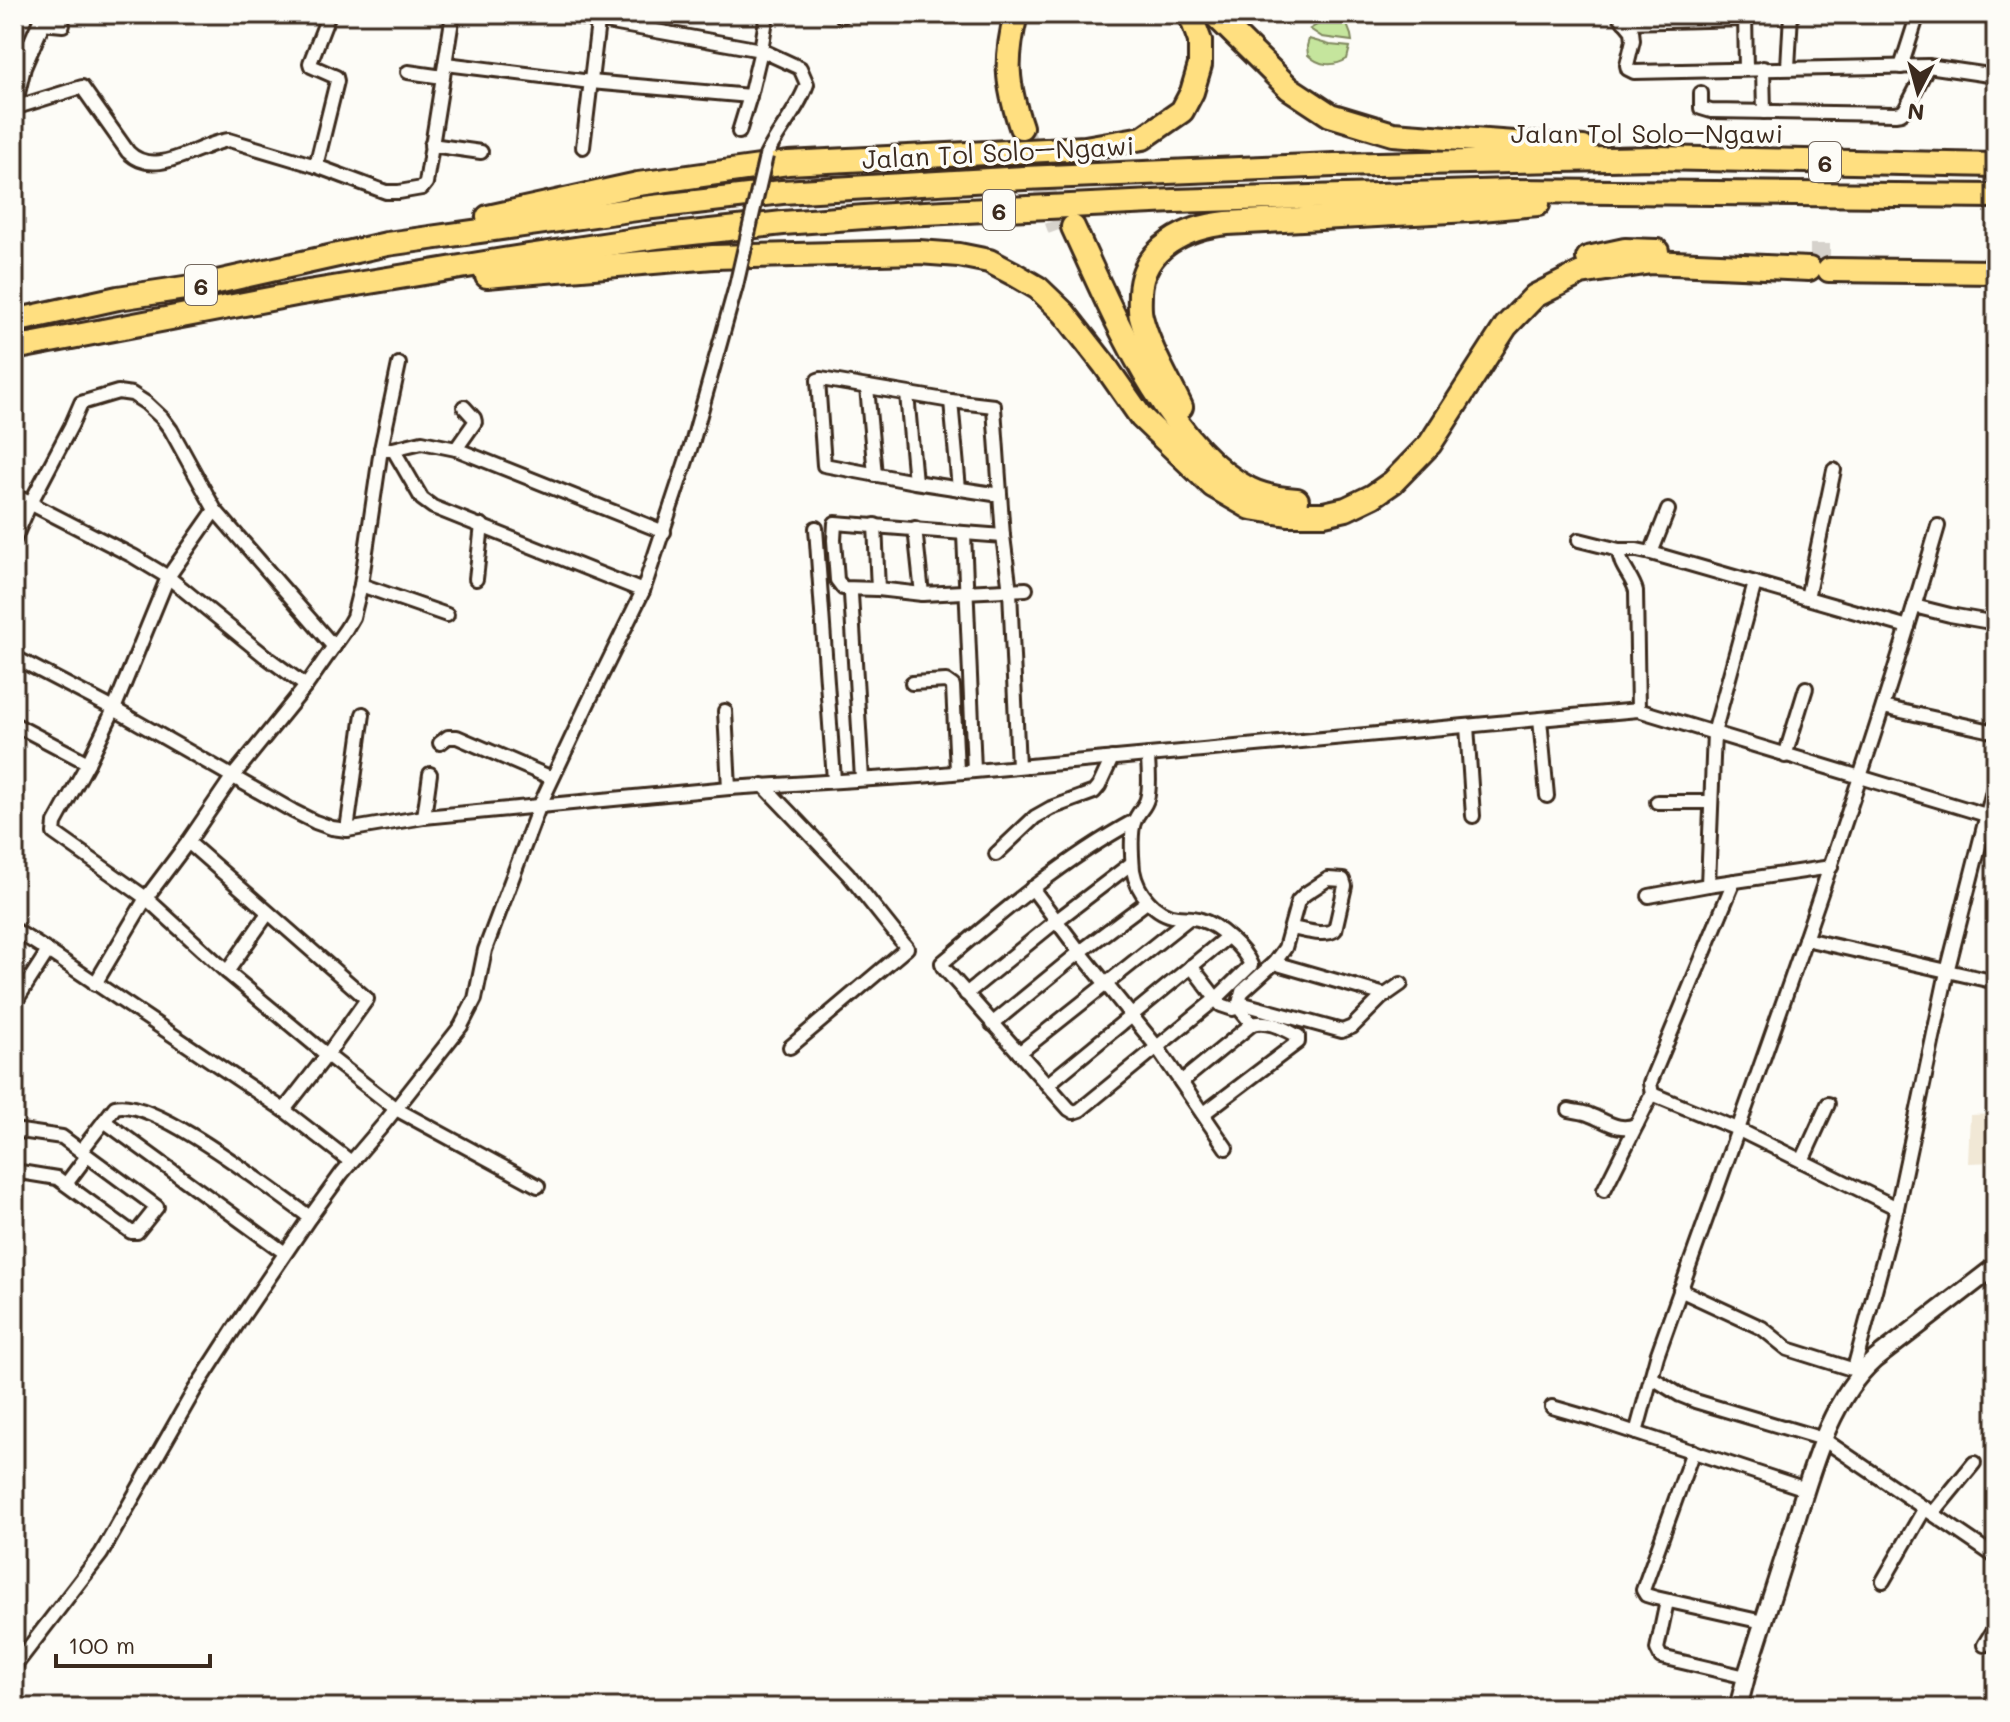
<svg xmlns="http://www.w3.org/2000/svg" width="2010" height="1722" viewBox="0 0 2010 1722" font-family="Mali,sans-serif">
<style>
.built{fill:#f1e8d6}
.green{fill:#c5e59d;stroke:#80885e;stroke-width:2}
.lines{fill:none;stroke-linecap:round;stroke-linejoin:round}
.motorway-tunnel{stroke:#d6d2cc;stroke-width:22;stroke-dasharray:22 11;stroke-linecap:butt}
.minor-casing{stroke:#3b2a1e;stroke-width:18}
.tertiary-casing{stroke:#3b2a1e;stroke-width:22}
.motorway-casing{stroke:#3b2a1e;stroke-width:28}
.minor{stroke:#fdfcf7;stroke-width:12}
.tertiary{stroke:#fdfcf7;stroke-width:16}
.motorway{stroke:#ffdf80;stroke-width:22}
.minor-bridge-casing{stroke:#3b2a1e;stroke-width:18;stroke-linecap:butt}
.minor-bridge{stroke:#fdfcf7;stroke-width:12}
.labels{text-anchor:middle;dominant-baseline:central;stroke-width:7;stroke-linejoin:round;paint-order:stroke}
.shield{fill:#fdfcf7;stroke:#75695f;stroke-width:2}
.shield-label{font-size:24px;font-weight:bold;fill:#3b2a1e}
.street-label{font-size:26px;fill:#3b2a1e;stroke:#fdfcf7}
</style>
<rect width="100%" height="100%" fill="#fdfcf7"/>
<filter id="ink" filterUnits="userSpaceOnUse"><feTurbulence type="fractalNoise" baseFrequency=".0125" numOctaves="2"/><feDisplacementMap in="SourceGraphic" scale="16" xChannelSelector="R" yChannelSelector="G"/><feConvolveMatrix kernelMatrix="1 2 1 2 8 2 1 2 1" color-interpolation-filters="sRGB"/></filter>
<g filter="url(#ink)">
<!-- built -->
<polygon class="built" points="1996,1114 1996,1162 1968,1163 1970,1115"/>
<!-- green -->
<g class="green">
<polygon points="1336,14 1343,14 1351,35 1352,41 1322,37 1310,29"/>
<path d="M1309 39 1330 45 1350 47 1347 59C1334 67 1319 66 1308 55L1307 46Z"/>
</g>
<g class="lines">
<!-- motorway-tunnel -->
<g class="motorway-tunnel">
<polyline points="1021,127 1059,230"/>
<polyline points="1810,255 1830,255"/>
</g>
<!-- minor casing -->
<g class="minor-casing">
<g id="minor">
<polyline points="562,14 761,50 750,96 739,132"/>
<polyline points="1618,14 1632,31 1633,40 1627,65 1628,69 1634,72 1928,66 1996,76"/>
<polyline points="1745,14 1746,69"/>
<polyline points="842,16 842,14"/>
<polyline points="1624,22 1746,19"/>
<polyline points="42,23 63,25"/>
<polyline points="446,64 591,82 750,96"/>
<polyline points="1788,67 1791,14"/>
<polyline points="1901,67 1918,14"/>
<polyline points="1763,68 1764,112"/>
<polyline points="408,72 443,77"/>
<polyline points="1701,93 1701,108 1711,111 1895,114 1901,113 1905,110 1928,66"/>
<path d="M14 108 82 87 128 152C156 180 197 144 229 140L316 166 386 192H399L422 188 426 183 453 14"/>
<polyline points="431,145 481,152"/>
<polyline points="583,147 599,14"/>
<path d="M766 156C778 131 798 110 807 84L800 68 761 50 767 14"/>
<polyline points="316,166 337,81 336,77 311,66 310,63 329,14"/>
<polyline points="867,387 875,475"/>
<polyline points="907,394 915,482"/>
<polyline points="951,401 959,489"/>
<polyline points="381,449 393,449 422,442 456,449 664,532"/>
<polyline points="393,449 422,499 433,507 643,591"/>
<polyline points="456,449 475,422 474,418 464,407"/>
<polyline points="14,495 133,556 168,577 114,709 88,763 55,823 54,833 146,898 227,972 327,1055 396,1109 538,1186"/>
<polyline points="1000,495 915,482 824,465 818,380 821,379 951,401 994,406 994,408 1003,536 1010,591 1018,766"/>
<polyline points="215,510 168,577 265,656 306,686"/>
<polyline points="875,525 878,589"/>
<polyline points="816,528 834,780"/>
<polyline points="915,528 922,594"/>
<polyline points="964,534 974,770"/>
<polyline points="1003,536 835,523 834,540 837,580 843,588 878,589 922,594 1026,589"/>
<polyline points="14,540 30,504 71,426 81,403 118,392 132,394 146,403 162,418 171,430 215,510 334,647"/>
<polyline points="1579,540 1619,550 1637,550 1651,553 1908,627"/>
<path d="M1619 550C1619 566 1632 576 1636 591L1638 710"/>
<polyline points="1651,553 1668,510"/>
<polyline points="476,579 482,525"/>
<polyline points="1755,583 1714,733 1708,885 1831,867"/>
<polyline points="361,585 447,615"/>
<polyline points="851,594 862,779"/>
<polyline points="1807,598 1834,470"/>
<polyline points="1914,606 1950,615 1996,623"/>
<polyline points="14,657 114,709 293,811 315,822 332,828 347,830 424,817 729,788 920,776 1638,710 1996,818"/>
<polyline points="912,683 946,681 953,686 957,771"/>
<polyline points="1883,707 1996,732"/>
<polyline points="725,711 729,788"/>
<polyline points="1540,719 1547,796"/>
<polyline points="14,724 88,763"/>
<polyline points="1467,726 1473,816"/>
<polyline points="440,743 448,737 457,737 552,778"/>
<polyline points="1785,756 1806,688"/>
<polyline points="763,785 848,874 907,948 790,1047"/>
<polyline points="1657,802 1710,802"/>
<polyline points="424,817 430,774"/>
<path d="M1134 821C1064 859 1002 912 942 963L943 967 1069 1109 1074 1112 1080 1110 1217 998 1251 965C1244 948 1218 925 1201 920 1193 917 1185 918 1177 917 1154 914 1137 892 1133 870 1132 858 1130 830 1135 820 1138 812 1145 807 1147 799 1151 786 1148 769 1148 755"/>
<polyline points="347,830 363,714"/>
<polyline points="188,842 367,999 327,1055 284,1110"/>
<polyline points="996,854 1035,817 1051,808 1094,792 1099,786 1112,758"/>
<polyline points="1032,888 1080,952 1157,1047 1226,1148"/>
<polyline points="1649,896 1708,885"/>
<polyline points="14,931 15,930 48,951 284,1110 351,1162"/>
<polyline points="1805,939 1996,982"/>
<path d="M1274 963 1285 948 1298 901 1305 894 1328 879 1343 880 1345 886 1335 930C1323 937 1305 930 1291 928"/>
<polyline points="1191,966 1221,1005 1233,1009 1238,1007"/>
<polyline points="227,972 268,913"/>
<polyline points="95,984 146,898 188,842 233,776 306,686 346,629 353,617 361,585 381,449 399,364"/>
<polyline points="966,994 1056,921 1132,863"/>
<polyline points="1240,1003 1342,1031 1352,1027 1381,998 1401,984"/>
<polyline points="14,1004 48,951"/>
<polyline points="1238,1007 1242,992 1274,963 1385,995"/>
<polyline points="992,1024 1080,952 1148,901"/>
<polyline points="1019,1053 1189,918"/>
<polyline points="1181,1082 1252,1024 1238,1007"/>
<polyline points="1048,1084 1227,937"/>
<polyline points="1652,1094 1737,1129 1897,1208"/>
<path d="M1569 1110C1577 1112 1584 1112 1590 1115 1606 1121 1620 1133 1637 1124"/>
<path d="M1203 1114 1298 1042V1036C1284 1029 1268 1019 1252 1024"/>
<polyline points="104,1121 285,1253"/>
<polyline points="14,1130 62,1137 157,1207 137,1232 131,1232 57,1178 14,1171"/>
<path d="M81 1151 115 1107C153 1096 275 1193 310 1217"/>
<polyline points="1802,1161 1828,1104"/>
<polyline points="66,1184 87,1156"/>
<polyline points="1604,1190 1652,1094 1650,1083 1734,881"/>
<polyline points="1680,1290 1762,1328 1788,1349 1861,1372"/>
<polyline points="1854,1369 1897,1208 1947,972 1996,779"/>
<polyline points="1651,1377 1680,1395 1695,1401 1823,1439 1996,1557"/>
<polyline points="1552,1407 1597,1420 1806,1489"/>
<path d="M1636 1433 1657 1356C1755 1081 1857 806 1938 526"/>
<polyline points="1693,1451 1643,1590 1646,1595 1656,1598 1763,1622"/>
<polyline points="1933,1513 1974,1463"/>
<polyline points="1883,1581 1925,1508"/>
<polyline points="1669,1601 1666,1606 1657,1649 1661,1657 1746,1677"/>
<polyline points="1984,1645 1996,1626"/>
<polyline points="14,1667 101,1554 194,1391 238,1323 310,1217 342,1173 383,1125 461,1026 475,999 485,950 539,807 588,703 643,591 693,440 736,286"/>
</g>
</g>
<!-- tertiary casing -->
<g class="tertiary-casing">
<g id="tertiary">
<polyline points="14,102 22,67 45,14"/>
<path d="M1738 1708 1746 1677C1761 1630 1776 1583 1791 1536 1810 1478 1827 1402 1874 1360L1996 1266"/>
</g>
</g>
<!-- motorway casing -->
<g class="motorway-casing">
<g id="motorway">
<path d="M1016 14C1005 60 1006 82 1021 127"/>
<polyline points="1214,14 1289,88 1330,115 1393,134 1583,148"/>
<polyline points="488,217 638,184 788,163 1085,148 1143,138 1182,111 1192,92 1200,65 1200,41 1190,14"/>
<path d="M1073 227C1111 309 1166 446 1249 489 1263 496 1282 499 1297 500"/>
<polyline points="1588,258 1625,250 1657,251"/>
<polyline points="1829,270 1996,272"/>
<polyline points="487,276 713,257 919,252 959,255 989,261 1014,274 1038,288 1064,313 1104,364 1141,417 1213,486 1251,508 1288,514 1324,514 1346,509 1373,496 1393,482 1430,444 1506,326 1535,296 1581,273 1651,262 1809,269"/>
<polyline points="14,321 118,298 204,285 387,244 644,208 782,192 1024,178 1334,165 1654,158 1996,165"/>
<polyline points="14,348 296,294 528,256 656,237 783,223 905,214 1174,201 1510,191 1996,196"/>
<path d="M1181 407C1167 378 1149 348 1141 317 1139 309 1140 301 1140 293 1142 247 1188 227 1227 223L1470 210 1538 204"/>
</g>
</g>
<!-- minor -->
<use href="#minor" class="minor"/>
<!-- tertiary -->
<use href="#tertiary" class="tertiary"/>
<!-- motorway -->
<use href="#motorway" class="motorway"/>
<!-- minor-bridge casing -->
<g class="minor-bridge-casing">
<polyline id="minor-bridge" points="736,286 766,156"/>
</g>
<!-- minor-bridge -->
<use href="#minor-bridge" class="minor-bridge"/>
</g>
</g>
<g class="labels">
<!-- shield labels -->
<g class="shield">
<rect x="1809" y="142" width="32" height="40" rx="6"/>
<rect x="983" y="190" width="32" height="40" rx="6"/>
<rect x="185" y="265" width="32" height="40" rx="6"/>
</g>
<g class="shield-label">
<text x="1825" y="162">6</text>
<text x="999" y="210">6</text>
<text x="201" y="285">6</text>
</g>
<!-- street labels -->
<g class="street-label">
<text x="1647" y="133">Jalan Tol Solo–Ngawi</text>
<text transform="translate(998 152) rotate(-3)">Jalan Tol Solo–Ngawi</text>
</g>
</g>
<!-- margin -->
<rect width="2010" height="1722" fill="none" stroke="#fdfcf7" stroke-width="48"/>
<rect x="24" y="24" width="1962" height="1674" fill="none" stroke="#3b2a1e" stroke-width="3" filter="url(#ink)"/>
<!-- north arrow -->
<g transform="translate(1918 92) rotate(186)" stroke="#fdfcf7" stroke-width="6" paint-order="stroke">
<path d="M0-6L14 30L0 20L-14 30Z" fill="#3b2a1e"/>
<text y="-12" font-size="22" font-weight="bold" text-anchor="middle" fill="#3b2a1e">N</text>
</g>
<!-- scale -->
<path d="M56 1654v12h154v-12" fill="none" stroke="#3b2a1e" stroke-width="4"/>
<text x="68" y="1654" font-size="24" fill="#3b2a1e" stroke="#fdfcf7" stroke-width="6" paint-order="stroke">100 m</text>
</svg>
